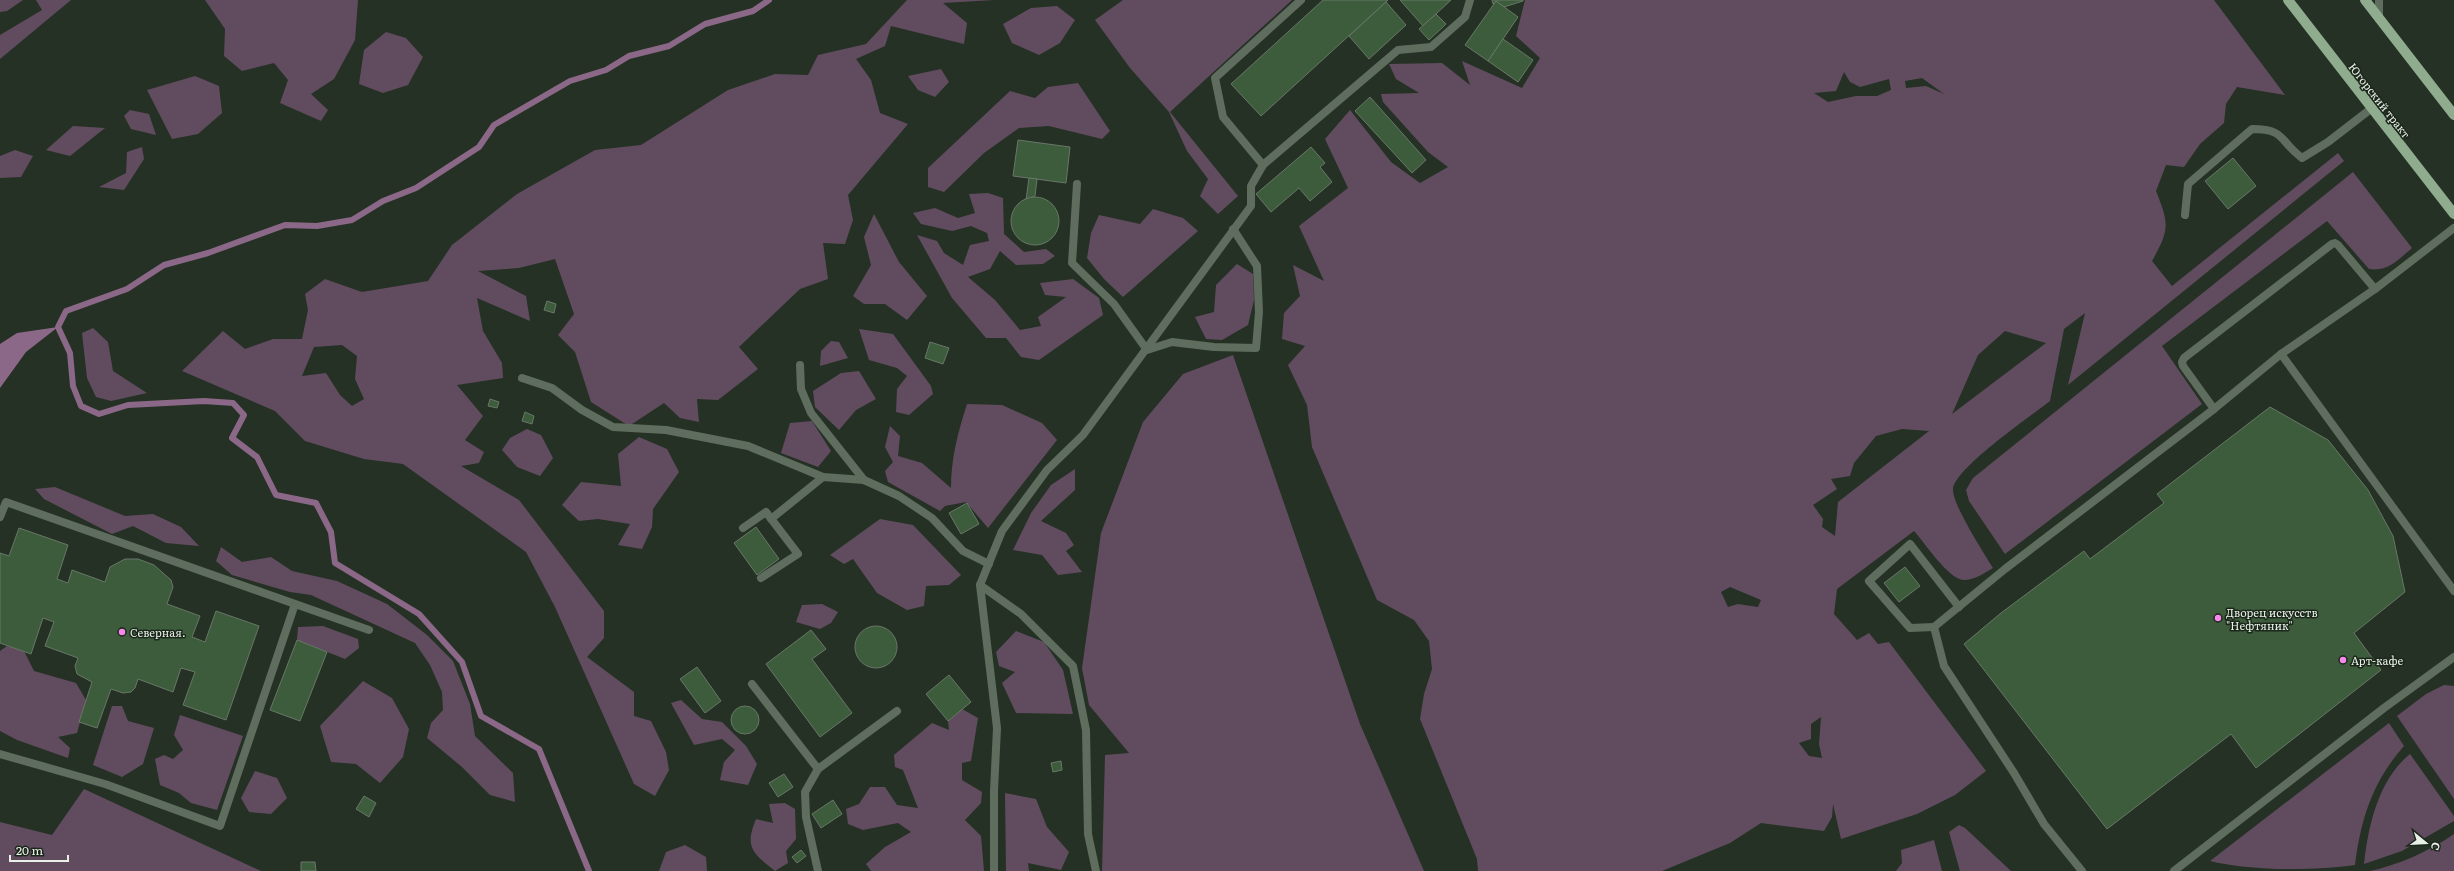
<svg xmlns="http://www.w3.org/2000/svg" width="2454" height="871" viewBox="0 0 2454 871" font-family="Literata,serif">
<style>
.green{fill:#614c5f;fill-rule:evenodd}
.water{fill:#8b6887}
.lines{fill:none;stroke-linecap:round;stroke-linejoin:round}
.stream{stroke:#8b6887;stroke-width:6}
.building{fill:#3d5c3c;stroke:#687768}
.service{stroke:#5f6d5e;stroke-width:8}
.primary{stroke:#8fac8e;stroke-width:10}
.poi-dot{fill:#f688ec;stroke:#1b271b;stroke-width:1.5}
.labels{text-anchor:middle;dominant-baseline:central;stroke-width:3;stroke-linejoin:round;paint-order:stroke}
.street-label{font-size:11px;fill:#e8f0e7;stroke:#1b271b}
.poi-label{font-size:11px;fill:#e8f0e7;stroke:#1b271b;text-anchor:start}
</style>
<rect width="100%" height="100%" fill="#253124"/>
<!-- green -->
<g class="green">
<polygon points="0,0 23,0 7,11 0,12"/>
<polygon points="36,0 71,0 0,59 0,35 42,10"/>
<polygon points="205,0 358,0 355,40 334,79 311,94 328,110 321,121 280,103 288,80 274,63 242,71 224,56 225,29"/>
<path d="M907 0H994L943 3 967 23 964 44 891 26 885 46 856 59 871 80 880 113 908 124 848 195 853 220 845 244 823 243 828 279 800 289 739 347 758 369 718 400 697 399 699 422 680 418 664 403 629 426 591 402 575 352 558 335 574 314 555 259 519 268 478 271 526 296 530 321 477 298 483 331 502 363 503 378 457 385 483 416 465 440 484 452 479 463 461 466 519 500 604 611V638L587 657 634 692V716L651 721 666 752 669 770 655 796 634 784 555 607 526 552 403 464 364 459 305 441 275 411 182 371 223 331 245 349 273 339H302L308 310 305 294 325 279 362 292 428 281 452 245 517 194 595 150 641 145 728 90 775 74 808 75 818 55 866 44ZM342 345 357 356 355 379 364 399 352 406 340 395 326 373 302 376 314 347Z"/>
<polygon points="1123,0 1292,0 1170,112 1238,196 1218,214 1200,196 1208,179 1187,151 1169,112 1130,68 1095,20"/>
<path d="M1525 0H2214L2285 95 2237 87 2226 104 2224 123 2200 144 2184 167 2166 165 2156 191C2169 224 2170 229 2152 261L2172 286 2338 153 2344 161 2068 385 2085 313 2064 329 2050 401C2031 416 1955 468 1953 489 1952 504 1984 553 1993 568 1984 573 1975 580 1964 580 1949 580 1924 542 1914 531L1837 589 1834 614 1857 640 1869 633 1878 644 1889 642 1986 771 1955 795 1917 814 1841 839 1833 804 1832 817 1824 831 1761 823 1730 843 1662 871H1478L1477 859 1420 719 1424 694 1432 669 1429 641 1414 620 1377 600 1312 447 1307 405 1288 365 1305 346 1282 339 1284 313 1300 296 1293 265 1324 281 1299 226 1348 188 1325 139 1350 110 1391 162 1420 183 1448 167 1428 152 1383 102 1381 94 1419 93 1396 79 1389 64 1442 63 1470 85 1462 61 1522 88 1540 58 1516 36ZM1844 72 1850 82 1860 87 1889 79 1891 90 1877 96H1856L1828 102 1814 93 1836 91ZM1922 78 1944 94 1926 86 1906 88 1905 81ZM2005 331 2046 343 1952 414 1978 355ZM1902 429 1929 431 1838 502 1835 536 1822 527 1823 519 1813 505 1837 489 1831 479 1850 476 1854 463 1876 436ZM1730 587 1761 600 1758 607 1738 604 1728 607 1721 592ZM1821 717 1819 744 1822 758 1809 756 1799 743 1811 739V724Z"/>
<polygon points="1057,6 1075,20 1060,43 1039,55 1012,43 1003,24 1031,8"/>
<polygon points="386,32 406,38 423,57 408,85 383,93 359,84 364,50"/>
<polygon points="941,69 949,82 935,97 918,90 908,76"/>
<polygon points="195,76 219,86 222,113 198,134 172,139 147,90"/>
<polygon points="1078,83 1110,131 1102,139 1049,126 1019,128 984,153 944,192 928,187 928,168 1010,91 1035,98 1048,87"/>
<polygon points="130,110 149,114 156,135 131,129 124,116"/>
<polygon points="73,126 105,128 70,156 46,150"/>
<polygon points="142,147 144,159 124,190 99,187 126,173 127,152"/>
<polygon points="15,150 33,156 21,177 0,178 0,156"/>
<path d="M2353 172 2412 248C2399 259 2388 272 2369 269L2327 221 2162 346 2202 404 2005 554 1969 501 1966 490 1973 478Z"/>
<polygon points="988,193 1003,198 1004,234 1024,252 1046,249 1055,256 1043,264 1016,265 1000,251 990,269 968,277 995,300 1020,330 1041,326 1038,317 1066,297 1045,295 1040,283 1073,279 1099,298 1103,315 1039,360 1021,357 1006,338 986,338 952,298 917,235 937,241 944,253 963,265 970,245 989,241 987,233 971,226 952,231 921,224 913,213 935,208 958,218 975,213 969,194"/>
<polygon points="1153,209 1183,218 1198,231 1123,297 1104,279 1087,258 1091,233 1099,215 1140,224"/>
<polygon points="874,214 899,262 927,296 907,320 885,304 864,304 853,296 871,265 864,237"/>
<polygon points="1237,264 1253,274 1254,300 1248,325 1222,340 1206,339 1195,317 1214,312 1216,285"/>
<polygon points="93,328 108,342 113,371 147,393 111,401 96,397 87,378 82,333"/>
<polygon points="859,329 893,334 931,386 933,394 909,415 896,412 897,389 907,376 897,368 869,360"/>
<polygon points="831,341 839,342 848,358 820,366 821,351"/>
<polygon points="1233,355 1360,724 1424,871 1102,871 1105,755 1129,753 1089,705 1082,668 1101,533 1143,422 1183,374"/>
<polygon points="859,371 876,399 856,410 839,430 815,407 813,391 841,373"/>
<path d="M967 404 1002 405 1042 423 1057 440 988 528 966 502 945 506 940 511 888 482 885 471 893 462 885 447 890 426 900 436 898 456 922 463 951 488C951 458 958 432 967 404Z"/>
<polygon points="812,421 831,451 818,467 781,453 790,423"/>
<polygon points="527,429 541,435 553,458 540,476 517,467 502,450 510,438"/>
<polygon points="639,437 667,449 679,472 653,509 652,527 642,549 618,545 630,524 598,519 579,521 562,505 581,482 621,486 618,454"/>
<polygon points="1075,469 1075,490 1041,521 1066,533 1074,545 1066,551 1082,572 1058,575 1042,555 1013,550 1031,513 1051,485"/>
<polygon points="55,487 125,516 153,514 181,527 199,546 166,543 133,526 112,534 44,499 35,489"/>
<polygon points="880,519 913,525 961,575 949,585 926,586 924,606 907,610 877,593 853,559 844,564 830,555"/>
<polygon points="221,547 242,562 271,557 292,571 337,581 387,604 427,635 453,661 470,704 475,736 513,773 515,802 490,795 462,767 427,738 431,723 443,710 442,692 430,665 415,643 311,595 290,592 232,575 216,561"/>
<polygon points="822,604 838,612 831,623 820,629 796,622 802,605"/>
<polygon points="323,626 358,639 359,648 345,659 297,640 298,627"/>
<polygon points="1016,631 1044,642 1063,670 1073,714 1016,713 1002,683 1015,672 999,666 996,652"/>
<polygon points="7,646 24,651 34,671 76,683 86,700 77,733 58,737 70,748 68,758 17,740 0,731 0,651"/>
<polygon points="363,681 392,698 409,729 403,757 380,783 356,764 331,762 320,726"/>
<polygon points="2444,685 2454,686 2454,799 2397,716 2426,694"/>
<polygon points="681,700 702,719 722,722 746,746 757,764 748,785 720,780 724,762 735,750 722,739 694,745 671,703"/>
<polygon points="112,706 122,706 128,721 154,728 143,764 122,777 93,765"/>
<polygon points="962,709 978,718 971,761 962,763 962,780 982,792 981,803 965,820 981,836 984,871 871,871 866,864 885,847 911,832 898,823 863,830 848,824 846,809 859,804 870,787 885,787 897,805 918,808 903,770 895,767 894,755 932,723 949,730 948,721"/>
<polygon points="180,715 243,736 217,810 191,803 179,793 160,785 155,759 164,755 173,759 183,750 174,735"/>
<path d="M2389 723 2404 746C2373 781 2361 818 2355 865 2311 871 2252 871 2210 861Z"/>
<path d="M2410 754 2454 816V821L2402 851 2364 864C2368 825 2379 779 2410 754Z"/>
<polygon points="255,771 277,778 287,798 271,814 249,812 241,798"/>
<polygon points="84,789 261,871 0,871 0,822 52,835"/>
<polygon points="1005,793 1036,799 1047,827 1069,852 1061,870 1028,863 1029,871 1006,871"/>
<path d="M785 803 795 809 796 839 786 851 788 863 775 871C753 853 744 848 756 819L773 823 769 804Z"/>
<polygon points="1959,825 1965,828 2011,871 1960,871 1949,832"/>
<path d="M2454 834V871H2370C2398 865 2430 851 2454 834Z"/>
<polygon points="1934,840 1942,871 1896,871 1902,863 1901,850"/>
<polygon points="685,845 706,857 707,871 659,871 666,852"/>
</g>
<!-- water -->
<polygon class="water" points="58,327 26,352 0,388 0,344 17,333"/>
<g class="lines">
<!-- stream -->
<polyline class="stream" points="589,871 539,749 481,716 462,662 419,614 335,563 331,532 316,503 276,495 257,457 232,438 244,415 233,403 204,401 128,405 99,414 81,406 73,386 70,353 58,327 66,311 127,289 164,265 208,253 285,225 317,226 352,220 383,201 416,188 479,147 494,125 570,81 606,70 629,56 669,46 705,24 753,11 769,0"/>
</g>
<!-- building -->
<g class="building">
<polygon points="1323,0 1388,0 1261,116 1231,84"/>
<polygon points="1400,0 1451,0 1423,26"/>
<polygon points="1492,0 1523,0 1523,1 1504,7 1496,1 1493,4"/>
<polygon points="1496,1 1518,17 1488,61 1465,45"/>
<polygon points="1386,2 1406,25 1369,59 1349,36"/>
<polygon points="1436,14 1446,24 1429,40 1419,29"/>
<polygon points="1503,39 1533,60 1518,82 1488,61"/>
<polygon points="1370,97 1426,160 1412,173 1355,111"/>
<polygon points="1018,140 1070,147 1066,183 1013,176"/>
<polygon points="1311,147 1325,163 1320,167 1332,182 1310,201 1299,188 1271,212 1256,194"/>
<polygon points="2233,158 2256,186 2228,209 2205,181"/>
<polygon points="1029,178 1037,179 1035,196 1026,200"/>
<circle cx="1035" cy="221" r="24"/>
<polygon points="547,301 556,304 554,313 544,310"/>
<polygon points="930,342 949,348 943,364 925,358"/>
<polygon points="490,399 499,402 497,408 488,406"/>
<polygon points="2270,407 2328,440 2368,490 2393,536 2405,592 2354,633 2381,670 2256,768 2231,734 2107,829 1964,644 2001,613 2084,551 2090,559 2164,503 2157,494"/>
<polygon points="525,412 534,416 532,424 522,421"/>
<polygon points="967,503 979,524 961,534 949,513"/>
<polygon points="756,527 779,559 757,575 734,543"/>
<polygon points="19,528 68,545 57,579 68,583 72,570 105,582 110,567 125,559 138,559 154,565 171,580 173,587 167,604 200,616 192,637 205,642 216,611 259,626 226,720 183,705 195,672 181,668 173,692 138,679 135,688 131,692 123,693 111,689 97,728 79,722 92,682 77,674 75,666 78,658 45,646 54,622 43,618 31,654 0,643 0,553 9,556"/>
<polygon points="1905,567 1920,586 1899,602 1884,583"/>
<circle cx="876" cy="647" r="21"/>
<polygon points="811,630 826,649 812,659 852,713 820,737 766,664"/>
<polygon points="297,640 327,652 300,721 270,710"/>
<polygon points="697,667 721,701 705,713 680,679"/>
<polygon points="949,675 971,702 948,721 926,694"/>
<circle cx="745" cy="720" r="14"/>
<polygon points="1061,761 1062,770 1053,772 1051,763"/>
<polygon points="784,774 793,787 778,797 769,783"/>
<polygon points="364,796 376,803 369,817 356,809"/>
<polygon points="833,800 842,814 821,828 812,814"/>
<polygon points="801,850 806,856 797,863 792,857"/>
<polygon points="301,862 315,862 316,871 301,871"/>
</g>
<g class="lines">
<!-- service -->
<g class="service">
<polyline points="2379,19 2379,0"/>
<polyline points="1263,165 1223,117 1215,78 1301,0"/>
<polyline points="1077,184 1072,263 1114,304 1147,350 1172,342 1214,347 1256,348 1259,312 1257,266 1233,229"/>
<path d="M2185 215 2188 184 2252 129C2286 129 2279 141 2302 158L2328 142 2372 108"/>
<polyline points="2281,354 2454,591"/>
<polyline points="800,365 801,389 811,413 864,480"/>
<polyline points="522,378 552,388 582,410 613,427 666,430 748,446 823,477"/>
<polyline points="2214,409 2183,366 2182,362 2184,358 2332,244 2335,243 2338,245 2375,289"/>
<polyline points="0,517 6,502 369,630"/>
<polyline points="771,519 823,477 864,480 899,496 932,518 963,551 989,564"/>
<polyline points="743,528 766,512 798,554 761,578"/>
<polyline points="980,585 1021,614 1073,666 1086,730 1088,834 1096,871"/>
<polyline points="1934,627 1910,628 1869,581 1910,544 1959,607"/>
<polyline points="752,684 818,769"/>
<polyline points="0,754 105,784 220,826 295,604"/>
<polyline points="818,871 806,817 805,792 818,769 897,711"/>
<polyline points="994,871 994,791 997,728 980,585 1002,531 1047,470 1083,435 1251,206 1251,186 1263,165 1398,50 1431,47 1465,17 1470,0"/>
<polyline points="2082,871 2044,824 2014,773 1944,666 1934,627 2005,569 2214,409 2281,354 2375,289 2454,228"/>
<polyline points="2174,871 2384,708 2454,657"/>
</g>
<!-- primary -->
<g class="primary">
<polyline points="2288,0 2454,214"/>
<polyline points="2365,0 2454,115"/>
</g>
</g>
<!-- markers -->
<g class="poi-dot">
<circle cx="2218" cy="618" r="4"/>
<circle cx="122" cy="632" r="4"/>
<circle cx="2343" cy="660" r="4"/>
</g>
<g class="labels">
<!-- street labels -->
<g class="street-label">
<text transform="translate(2380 100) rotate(52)">Югорский тракт</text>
</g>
<!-- poi labels -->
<g class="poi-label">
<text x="2226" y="612">Дворец искусств<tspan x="2226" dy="13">"Нефтяник"</tspan></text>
<text x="130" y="632">Северная.</text>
<text x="2351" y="660">Арт-кафе</text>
</g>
</g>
<!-- north arrow -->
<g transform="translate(2426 843) rotate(108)" stroke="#1b271b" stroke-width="3" paint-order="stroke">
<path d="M0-3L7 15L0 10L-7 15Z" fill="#e8f0e7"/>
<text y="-6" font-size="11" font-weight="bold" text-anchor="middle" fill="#e8f0e7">С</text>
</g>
<!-- scale -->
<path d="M10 855v6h58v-6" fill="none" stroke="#e8f0e7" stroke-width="2"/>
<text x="16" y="855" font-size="12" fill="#e8f0e7" stroke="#1b271b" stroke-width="3" paint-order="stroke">20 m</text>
</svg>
